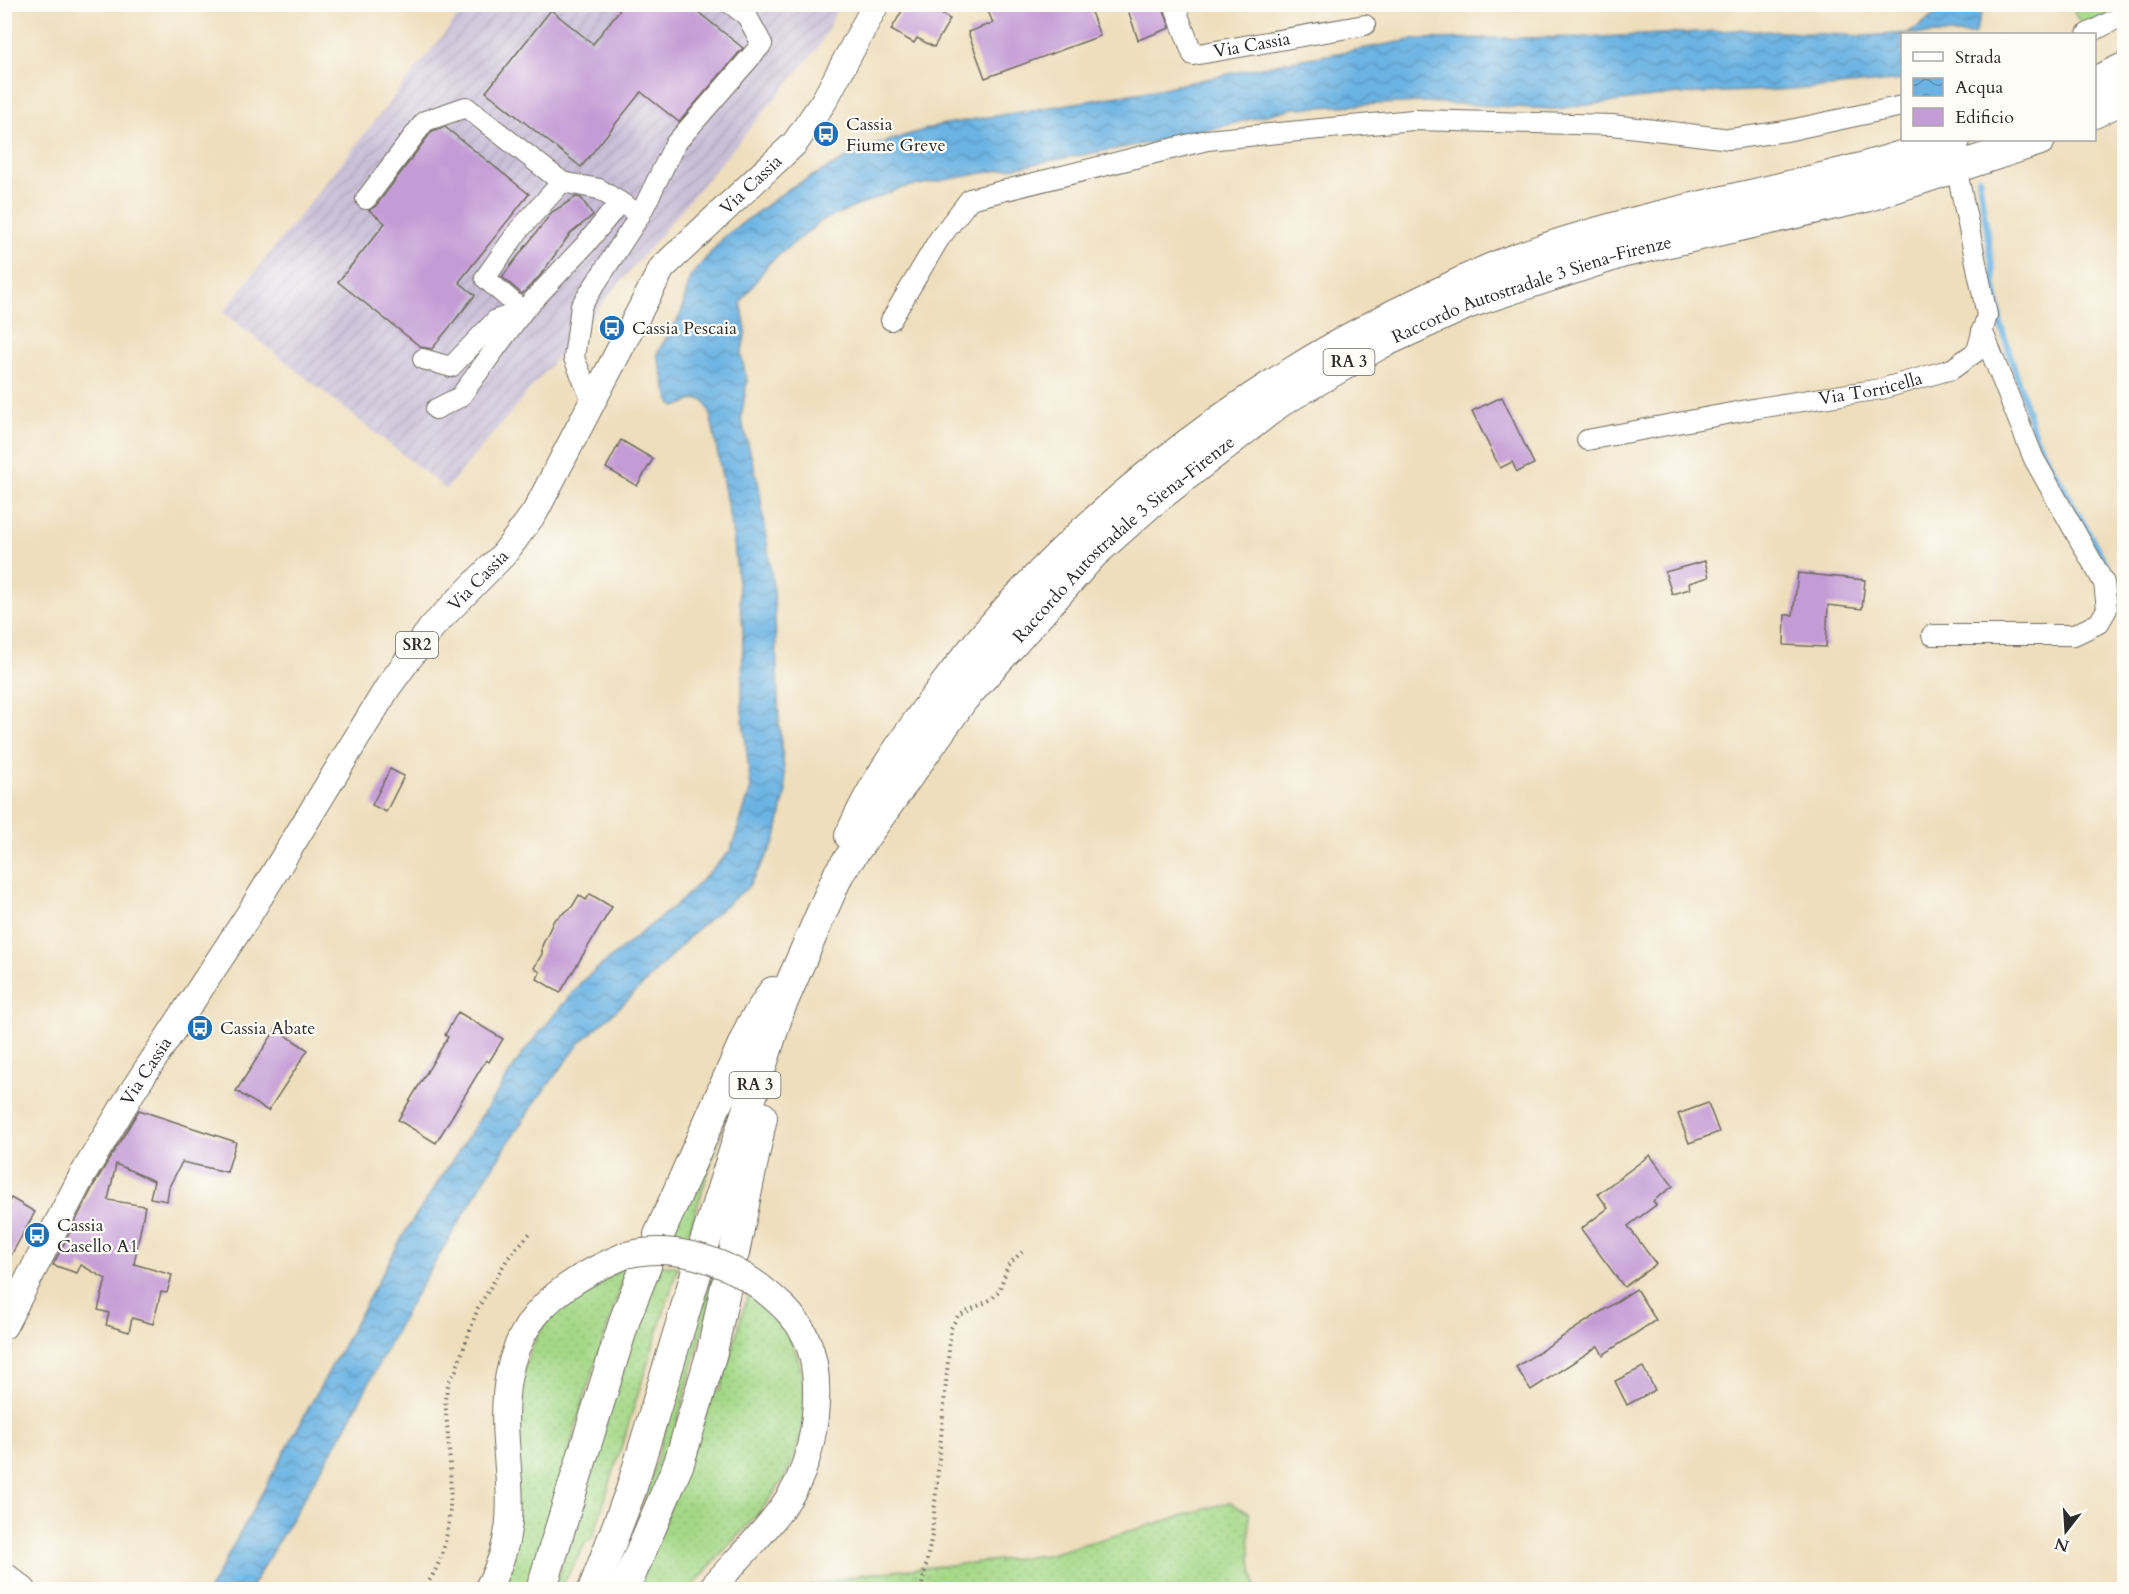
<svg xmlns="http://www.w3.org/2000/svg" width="2129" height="1594" viewBox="0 0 2129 1594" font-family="Cardo,serif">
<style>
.industrial{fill:url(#industrial-furrows)}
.grass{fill:url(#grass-dots);stroke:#688259;stroke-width:1.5}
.park{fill:#a4d887;stroke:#688259;stroke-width:1.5}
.water{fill:url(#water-waves);stroke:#4b6f87;stroke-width:1.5}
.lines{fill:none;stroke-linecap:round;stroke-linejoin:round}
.stream{stroke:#6bb3e3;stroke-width:6}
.building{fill:#c49cd5}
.minor-casing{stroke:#6f6a5e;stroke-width:22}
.major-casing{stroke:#6f6a5e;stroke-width:28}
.highway-casing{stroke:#6f6a5e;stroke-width:32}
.path{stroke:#6f6a5e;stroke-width:4;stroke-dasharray:1.5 4.5;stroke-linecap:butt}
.minor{stroke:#fff;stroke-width:20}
.major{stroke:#fff;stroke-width:26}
.highway{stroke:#fff;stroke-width:30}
.major-bridge-casing{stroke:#6f6a5e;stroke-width:28;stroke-linecap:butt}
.major-bridge{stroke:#fff;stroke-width:26}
.labels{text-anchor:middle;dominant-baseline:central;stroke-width:4.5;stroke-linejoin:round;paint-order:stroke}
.shield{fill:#fdfcf7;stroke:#6a6a68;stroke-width:1.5}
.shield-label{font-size:16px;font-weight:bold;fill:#2b2b2b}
.street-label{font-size:18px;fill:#2b2b2b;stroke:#fdfcf7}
.poi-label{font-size:18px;fill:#2b2b2b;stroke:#fdfcf7;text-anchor:start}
</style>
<defs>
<pattern id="industrial-furrows" width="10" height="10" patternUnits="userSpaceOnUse" patternTransform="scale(1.5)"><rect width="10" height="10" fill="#c9bfd7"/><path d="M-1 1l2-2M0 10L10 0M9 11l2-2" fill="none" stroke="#ada4b9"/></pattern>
<pattern id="grass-dots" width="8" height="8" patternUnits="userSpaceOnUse" patternTransform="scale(1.5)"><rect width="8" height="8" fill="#a4d887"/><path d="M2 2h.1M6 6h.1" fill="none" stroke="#8dba75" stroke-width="1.8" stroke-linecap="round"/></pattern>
<pattern id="water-waves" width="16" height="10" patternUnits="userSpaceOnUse" patternTransform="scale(1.5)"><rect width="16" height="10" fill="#6bb3e3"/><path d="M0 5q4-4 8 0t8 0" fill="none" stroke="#5892b8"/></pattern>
</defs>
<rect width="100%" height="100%" fill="#fdfcf7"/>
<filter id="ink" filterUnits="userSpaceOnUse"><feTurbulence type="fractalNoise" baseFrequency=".0167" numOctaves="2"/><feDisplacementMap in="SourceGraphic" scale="12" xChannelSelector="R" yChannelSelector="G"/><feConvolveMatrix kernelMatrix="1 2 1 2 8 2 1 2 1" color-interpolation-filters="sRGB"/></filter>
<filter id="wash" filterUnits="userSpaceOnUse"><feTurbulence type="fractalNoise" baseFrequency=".008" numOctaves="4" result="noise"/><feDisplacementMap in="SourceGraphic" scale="24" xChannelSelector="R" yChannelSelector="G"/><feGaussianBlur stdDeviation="1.35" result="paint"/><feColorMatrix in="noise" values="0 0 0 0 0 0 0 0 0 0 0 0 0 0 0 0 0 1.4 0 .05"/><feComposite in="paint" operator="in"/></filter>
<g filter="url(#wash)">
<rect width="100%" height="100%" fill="#eedebc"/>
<!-- industrial -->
<polygon class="industrial" points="467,5 839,5 820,45 446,489 223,312"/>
<!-- grass -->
<g class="grass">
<polygon points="716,1127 722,1129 687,1239 666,1237"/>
<polygon points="655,1264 678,1267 593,1537 586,1542 560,1589 554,1590"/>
<path d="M628 1266 583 1401 531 1589 498 1590C503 1550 507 1511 511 1471 516 1422 515 1359 549 1319 571 1293 599 1280 628 1266Z"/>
<polygon points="710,1276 717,1279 666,1463 627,1560"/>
<path d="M748 1294C780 1318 799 1344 803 1384 813 1483 744 1520 691 1589L638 1590 715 1390 720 1391Z"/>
<polygon points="1229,1502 1249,1513 1250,1558 1256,1589 795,1589 864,1574 1047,1555"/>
</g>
<!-- park -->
<polygon class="park" points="2124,4 2084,29 2070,5"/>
<!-- water -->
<polygon class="water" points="1939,5 1985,5 1974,34 1902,34 1902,80 1818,88 1678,94 1554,109 1423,102 1294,108 1175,138 901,188 821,221 769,263 741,302 746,330 741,355 747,381 741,418 759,486 774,593 779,722 786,790 775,842 748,887 697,929 633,995 580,1043 535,1102 486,1177 410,1304 345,1429 250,1589 209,1590 404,1234 523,1053 582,981 683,899 731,850 751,788 742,710 743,629 733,535 710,412 704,400 696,399 675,407 669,400 657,353 681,314 690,277 725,236 790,188 868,147 940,125 1149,91 1281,63 1417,39 1602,37 1738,30 1864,36 1909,33 1937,13"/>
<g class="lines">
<!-- stream -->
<polyline class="stream" points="1979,178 2001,325 2035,436 2124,596"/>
</g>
<g id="blocks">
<!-- building -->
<g class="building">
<polygon points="624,4 688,4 743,48 679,122 641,92 581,167 486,92 551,10 593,44"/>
<polygon points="906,4 924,4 950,19 934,47 917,38 914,43 891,30"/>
<polygon points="1007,4 1088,4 1100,36 985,78 968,32 993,23 988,11"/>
<polygon points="1126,4 1162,4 1170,28 1138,40"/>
<polygon points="445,127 529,194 459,282 475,295 432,349 421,347 338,282 385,223 369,210 376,206 432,131"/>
<polygon points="576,197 581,198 593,215 570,234 539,277 522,294 502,277 552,212"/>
<polygon points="1502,397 1534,464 1517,472 1512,462 1500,468 1472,411"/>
<polygon points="621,440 653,459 637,486 606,468"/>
<polygon points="1705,561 1709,577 1689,583 1690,589 1672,594 1665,572"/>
<polygon points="1798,573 1865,580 1862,609 1828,605 1826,647 1784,645 1785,615 1793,615"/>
<polygon points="390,769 404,776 386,812 372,805"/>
<polygon points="590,894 612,907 560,993 537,979 540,972 534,968 542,954 542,946 554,920 572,907 579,895 586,900"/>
<polygon points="458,1012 503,1039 489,1062 486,1060 436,1143 398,1120 448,1037 445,1035"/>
<polygon points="276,1029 308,1050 268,1111 236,1091"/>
<polygon points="1708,1103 1719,1132 1689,1143 1678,1114"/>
<polygon points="139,1110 236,1142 227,1172 182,1162 169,1187 167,1201 150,1198 154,1181 116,1164 108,1200 145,1206 134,1264 172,1275 167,1293 161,1292 153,1324 132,1318 129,1332 106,1325 109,1313 98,1310 106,1279 81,1265 77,1273 53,1265 95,1183"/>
<polygon points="1650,1155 1673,1186 1653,1201 1656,1205 1628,1226 1656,1264 1624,1287 1581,1229 1608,1208 1598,1194"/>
<polygon points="11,1198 35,1212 4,1268 4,1211"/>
<polygon points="1636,1289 1656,1320 1603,1355 1598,1346 1531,1390 1516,1367"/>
<polygon points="1643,1367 1655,1390 1627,1405 1615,1381"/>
</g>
</g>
</g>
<g filter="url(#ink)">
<use href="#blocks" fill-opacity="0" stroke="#6f6a5e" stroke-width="1.5"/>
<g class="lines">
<!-- minor casing -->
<g class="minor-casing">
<g id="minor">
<path id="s1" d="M1174 4 1193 55 1365 25"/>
<polyline points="2087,34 2124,15"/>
<polyline points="562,182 519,230 485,278 523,311 585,245 620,202"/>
<polyline points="366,199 425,121 466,107 562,182 599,189 640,215 581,306 574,358 593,403"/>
<polyline points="640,215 675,144 762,44 747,16 731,4"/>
<polyline points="891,320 939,239 970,199 1207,140 1413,120 1612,125 1730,139 1786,131 1902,106"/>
<polyline points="423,359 451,367 496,320 523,311"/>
<polyline points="436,409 460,397 523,311"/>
<path id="s2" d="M1587 440 1758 408 1881 389 1952 369 1977 351 1987 315 1959 181"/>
<polyline points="1932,635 2074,635 2099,623 2107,609 2104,583 2034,459 1982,330"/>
</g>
</g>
<!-- major casing -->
<g class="major-casing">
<g id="major">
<path id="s3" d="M4 1326 82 1176 132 1092 248 916 388 687 432 627 504 554 535 512 662 268 795 143 824 101 876 4"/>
<polyline points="4,1575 23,1590"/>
<path d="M487 1590C517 1536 510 1500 506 1442 499 1340 533 1294 626 1255"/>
<path d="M710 1590C737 1559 768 1530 790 1496 815 1459 825 1381 807 1340 797 1317 778 1301 759 1286"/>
</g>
</g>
<!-- highway casing -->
<g class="highway-casing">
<g id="highway">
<polyline points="2094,82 2124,68"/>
<polyline points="2094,113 2124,98"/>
<path d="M850 836C871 787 900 746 931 703 1060 527 1237 388 1434 295 1456 285 1479 273 1502 264 1617 219 1738 201 1857 169 1890 160 1922 149 1955 140"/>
<polyline points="659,1235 751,1026 773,992"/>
<path id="s4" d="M705 1242 780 1008 839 873 963 699 1093 554 1148 505 1280 402 1380 344 1469 303 1621 253 1866 197 2040 140"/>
<polyline points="734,1253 762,1117"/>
<polyline points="541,1590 626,1316 646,1266"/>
<polyline points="593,1590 631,1490 696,1274"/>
<polyline points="624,1590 679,1463 712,1352 726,1286"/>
</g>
</g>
<!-- path -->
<g class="path">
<path d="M422 1590C463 1544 449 1457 445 1399L449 1381 456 1370 478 1308 508 1258 531 1232"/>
<polyline points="921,1590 932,1535 951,1328 958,1316 992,1299 1000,1289 1008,1265 1022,1252"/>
</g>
<!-- minor -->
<use href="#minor" class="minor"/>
<!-- major -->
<use href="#major" class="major"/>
<!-- highway -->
<use href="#highway" class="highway"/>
<!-- major-bridge casing -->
<g class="major-bridge-casing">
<path id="major-bridge" d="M626 1255C671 1243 722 1259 759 1286"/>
</g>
<!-- major-bridge -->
<use href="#major-bridge" class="major-bridge"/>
</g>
</g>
<!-- icons -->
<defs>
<g id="bus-disc" transform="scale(1.35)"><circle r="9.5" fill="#1f6fb2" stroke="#fdfcf7"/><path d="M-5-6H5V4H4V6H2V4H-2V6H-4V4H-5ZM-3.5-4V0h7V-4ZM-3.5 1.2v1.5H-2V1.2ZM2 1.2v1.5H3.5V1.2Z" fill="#fff"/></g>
</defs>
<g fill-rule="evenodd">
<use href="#bus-disc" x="826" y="134"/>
<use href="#bus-disc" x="612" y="328"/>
<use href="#bus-disc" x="200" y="1028"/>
<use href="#bus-disc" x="37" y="1235"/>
</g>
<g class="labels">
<!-- shield labels -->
<g class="shield">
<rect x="1323.5" y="349" width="51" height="26" rx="4.5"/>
<rect x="396" y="632" width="42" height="26" rx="4.5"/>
<rect x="729.5" y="1072" width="51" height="26" rx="4.5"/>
</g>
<g class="shield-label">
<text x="1349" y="362">RA 3</text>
<text x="417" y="645">SR2</text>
<text x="755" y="1085">RA 3</text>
</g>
<!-- street labels -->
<g class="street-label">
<text stroke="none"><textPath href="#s1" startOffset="114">Via Cassia</textPath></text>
<text stroke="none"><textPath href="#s3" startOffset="1372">Via Cassia</textPath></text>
<text stroke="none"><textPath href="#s4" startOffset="1320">Raccordo Autostradale 3 Siena-Firenze</textPath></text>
<text stroke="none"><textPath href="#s2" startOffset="288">Via Torricella</textPath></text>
<text stroke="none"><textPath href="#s4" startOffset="834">Raccordo Autostradale 3 Siena-Firenze</textPath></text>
<text stroke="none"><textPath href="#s3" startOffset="886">Via Cassia</textPath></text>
<text stroke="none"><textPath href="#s3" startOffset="292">Via Cassia</textPath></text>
</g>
<!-- poi labels -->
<g class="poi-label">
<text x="846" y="124">Cassia<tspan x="846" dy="21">Fiume Greve</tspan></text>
<text x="632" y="328">Cassia Pescaia</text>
<text x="220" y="1028">Cassia Abate</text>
<text x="57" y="1225">Cassia<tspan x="57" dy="21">Casello A1</tspan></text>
</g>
</g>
<!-- margin -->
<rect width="2129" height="1594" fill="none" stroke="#fdfcf7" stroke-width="24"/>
<!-- legend -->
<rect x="1901" y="33" width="195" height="108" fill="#fdfcf7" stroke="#a9a8a5" stroke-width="1.5"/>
<rect x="1913" y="52" width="30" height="9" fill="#ffffff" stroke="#a9a8a5" stroke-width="1.5"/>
<text x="1955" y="63" font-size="18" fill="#2b2b2b">Strada</text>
<rect x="1913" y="78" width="30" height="18" fill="url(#water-waves)" stroke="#a9a8a5" stroke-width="1.5"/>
<text x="1955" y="93" font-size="18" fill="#2b2b2b">Acqua</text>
<rect x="1913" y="108" width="30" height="18" fill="#c49cd5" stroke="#a9a8a5" stroke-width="1.5"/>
<text x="1955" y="123" font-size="18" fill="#2b2b2b">Edificio</text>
<!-- north arrow -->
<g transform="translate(2066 1531) rotate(197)" stroke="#fdfcf7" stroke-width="4.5" paint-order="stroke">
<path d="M0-4.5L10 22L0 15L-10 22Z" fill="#2b2b2b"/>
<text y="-9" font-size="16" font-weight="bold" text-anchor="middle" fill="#2b2b2b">N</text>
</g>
</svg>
